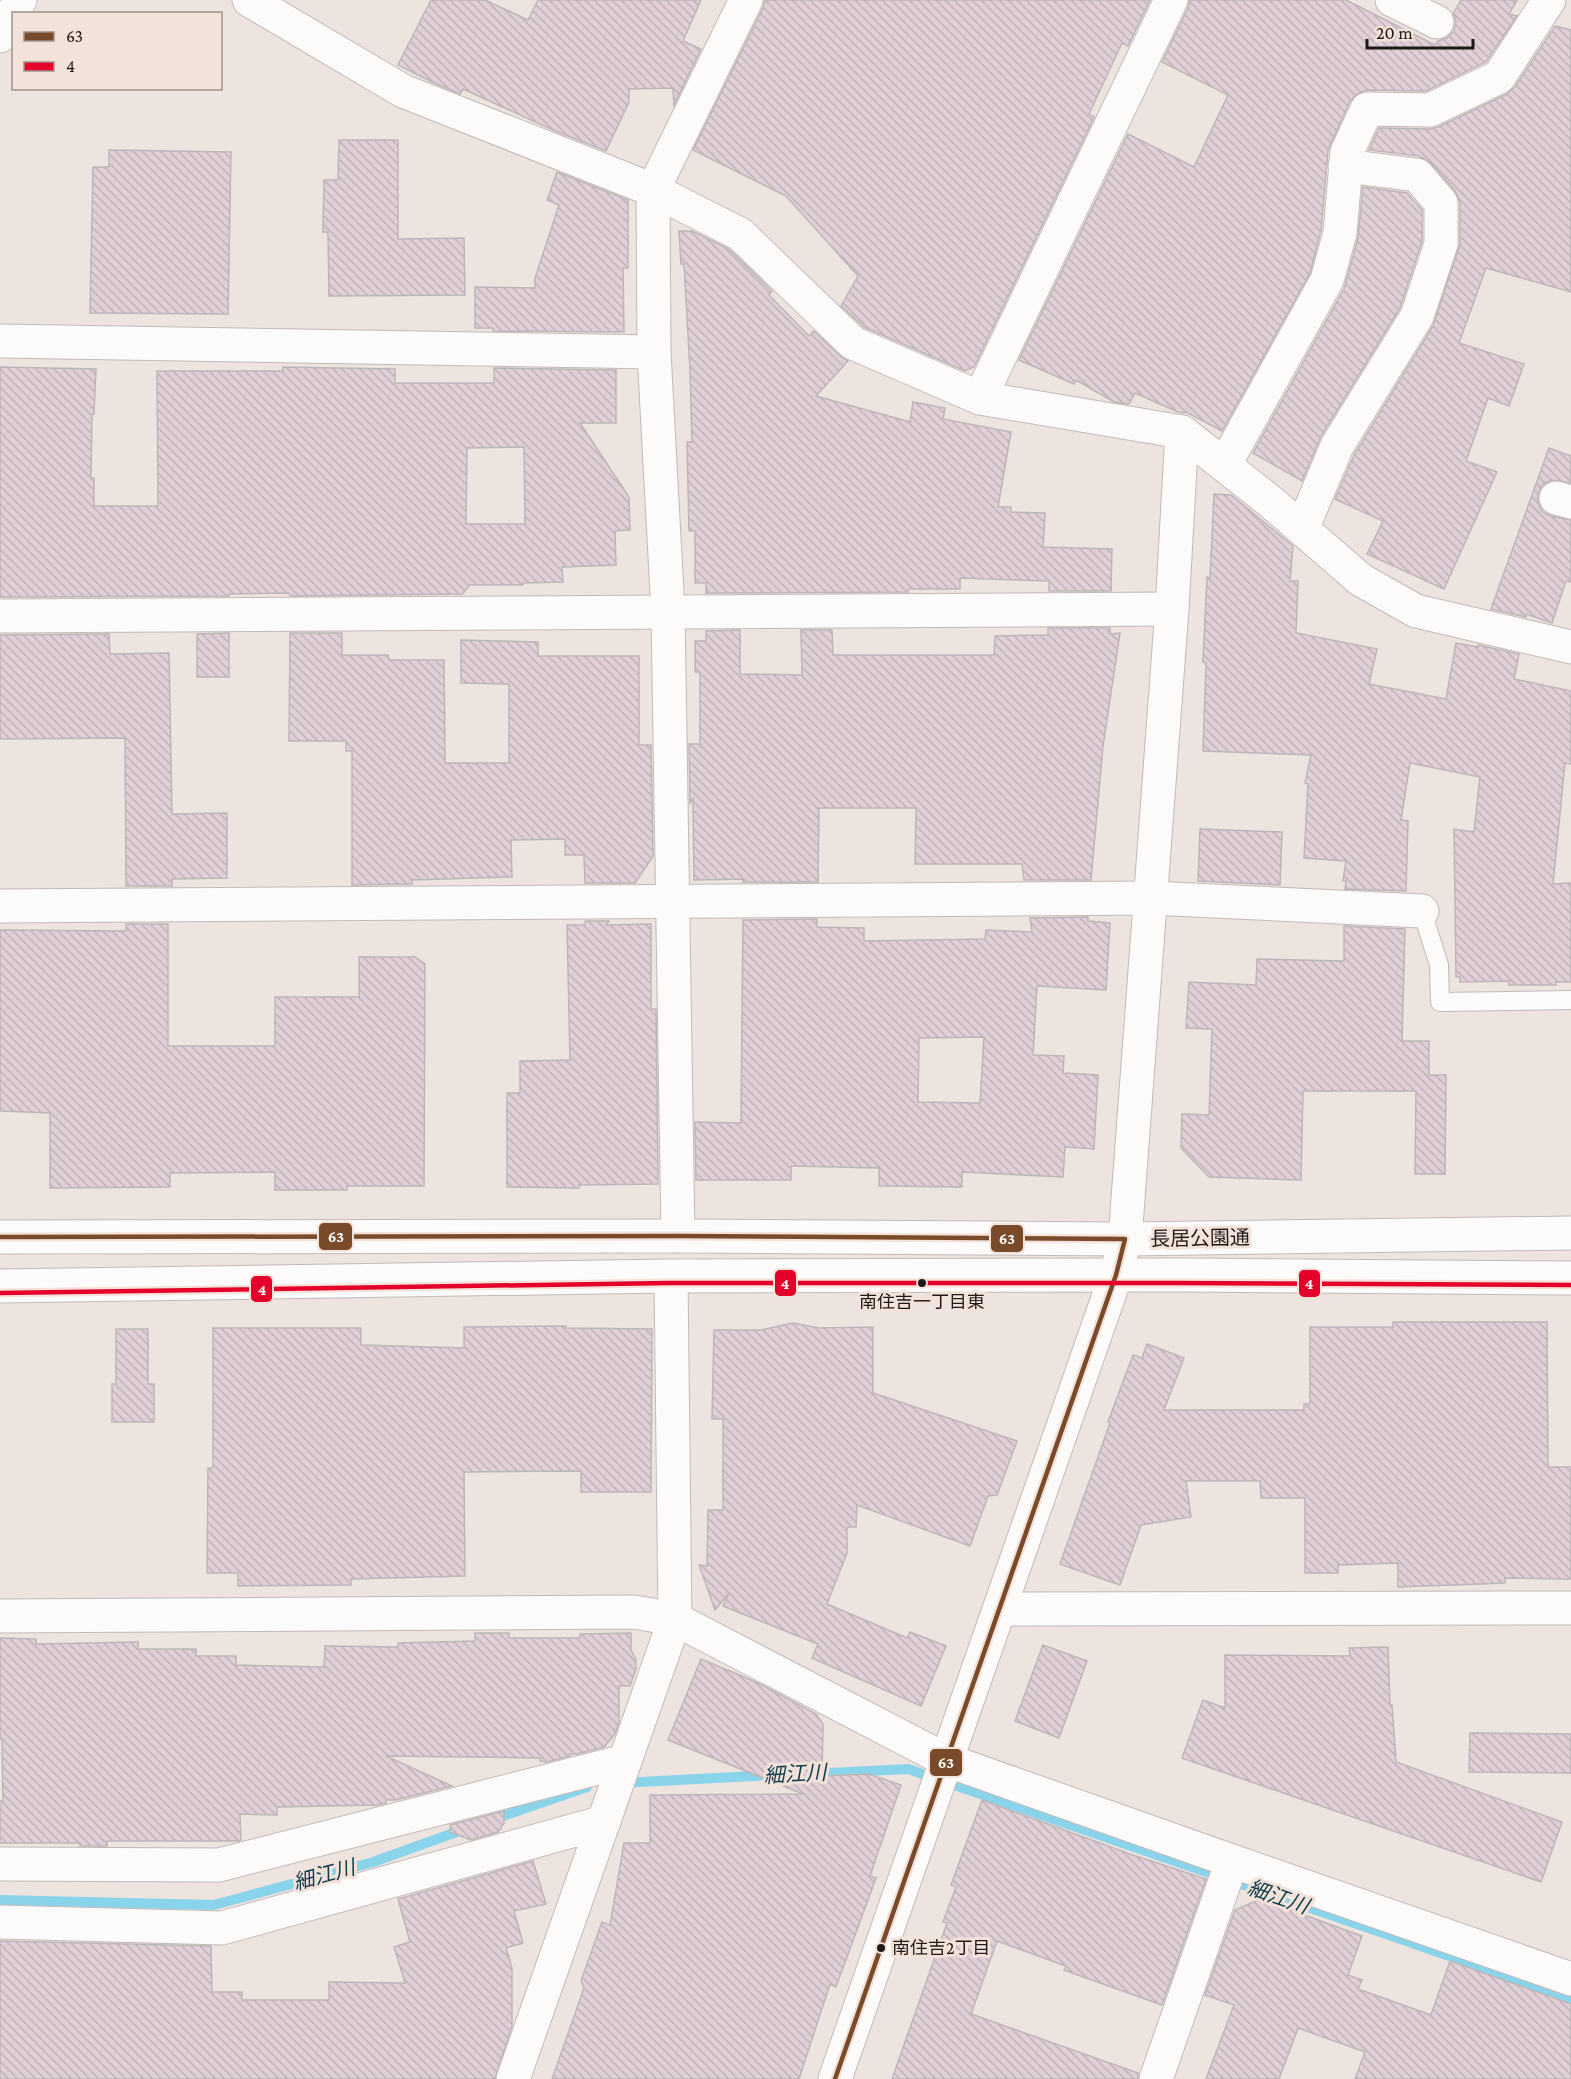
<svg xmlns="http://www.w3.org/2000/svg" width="1571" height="2079" viewBox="0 0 1571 2079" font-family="'Crimson Pro','Noto Sans JP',serif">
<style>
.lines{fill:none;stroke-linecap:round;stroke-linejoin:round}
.stream{stroke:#8ad4eb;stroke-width:10}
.building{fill:url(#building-back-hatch);stroke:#bdb6b7;stroke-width:1.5;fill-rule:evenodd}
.lane-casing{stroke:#c2bab7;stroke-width:20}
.street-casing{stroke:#c2bab7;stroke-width:35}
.secondary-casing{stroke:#c2bab7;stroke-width:35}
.highway-casing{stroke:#c2bab7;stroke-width:35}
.lane{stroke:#fcfbfa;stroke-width:18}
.street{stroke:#fcfbfa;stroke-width:33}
.secondary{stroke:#fcfbfa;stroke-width:33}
.highway{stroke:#fcfbfa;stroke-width:33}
.bus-1-casing{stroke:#f3e2da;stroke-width:9}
.bus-2-casing{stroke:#f3e2da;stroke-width:9}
.bus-1{stroke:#7a4b2a;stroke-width:4.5}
.bus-2{stroke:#e4002b;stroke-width:4.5}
.bus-dot{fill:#1f1917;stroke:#f3e2da;stroke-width:2}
.labels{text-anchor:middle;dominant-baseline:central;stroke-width:6;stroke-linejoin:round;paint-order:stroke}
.bus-label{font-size:18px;fill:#1f1917;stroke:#f3e2da}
.street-label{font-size:20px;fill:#1f1917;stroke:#f3e2da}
.water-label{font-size:21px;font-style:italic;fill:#0d3f4e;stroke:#f3e2da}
.line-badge{stroke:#f3e2da;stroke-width:2}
.badge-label{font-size:16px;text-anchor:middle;font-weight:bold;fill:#fff}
</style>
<defs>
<pattern id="building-back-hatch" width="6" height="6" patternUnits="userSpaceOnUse" patternTransform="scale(1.5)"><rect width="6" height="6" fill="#e1cfd8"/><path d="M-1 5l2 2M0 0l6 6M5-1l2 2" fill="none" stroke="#c1b1b9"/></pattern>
</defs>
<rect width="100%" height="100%" fill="#ede4e0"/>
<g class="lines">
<!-- stream -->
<g class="stream">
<polyline points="809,1774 908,1769 1571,1998"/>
<polyline points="620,1783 773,1775"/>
<polyline points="491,1820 587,1787"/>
<polyline points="0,1900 214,1905 373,1862 465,1829"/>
</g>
</g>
<!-- building -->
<g class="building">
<polygon points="431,0 485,0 528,20 538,0 701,0 683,41 701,49 674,105 673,88 629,89 629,102 606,151 553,130 463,89 460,94 432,82 398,65"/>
<polygon points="765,0 1150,0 1128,46 1122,43 1089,114 1094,117 974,367 965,371 864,327 841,306 858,276 786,196 693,150 763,8"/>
<polygon points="1190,0 1346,0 1435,45 1438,41 1447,38 1454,31 1456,21 1453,14 1461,0 1517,0 1509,14 1517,16 1486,62 1426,91 1367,90 1357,94 1350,101 1328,150 1321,230 1310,273 1222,431 1186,412 1185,413 1178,412 1135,393 1129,404 1114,402 1076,380 1074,384 1019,360 1128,134 1194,167 1228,95 1162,62 1188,8"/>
<polygon points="1555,26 1571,30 1571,292 1486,268 1459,343 1524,364 1509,406 1488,398 1466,461 1497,472 1444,589 1367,554 1383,521 1335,499 1354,455 1433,326 1460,244 1460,202 1455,191 1431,163 1419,156 1369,150 1379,128 1430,129 1438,127 1507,94 1515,87"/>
<polygon points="339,140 398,140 398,239 464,238 465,295 329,296 328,232 323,232 324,180 338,180"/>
<polygon points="109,150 231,152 228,314 90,313 93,167 109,167"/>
<polygon points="557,172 628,200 628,268 623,268 624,332 493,331 493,328 475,328 475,287 535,288 535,278 559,205 547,200"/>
<polygon points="1363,187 1407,193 1422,210 1422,241 1400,308 1321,436 1302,481 1253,453 1344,289 1358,238"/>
<polygon points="679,231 692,231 729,249 772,291 769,295 809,336 814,331 840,356 848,361 816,396 910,422 913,402 945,408 943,419 1011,432 998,507 1011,507 1011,512 1045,513 1043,547 1112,549 1111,591 1049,591 1049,581 960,578 960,589 908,589 908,592 706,593 706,583 695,583 695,531 689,531 687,442 692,442 690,370 684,264 681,264"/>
<path d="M0 367 96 369 94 414H92L91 478H94V506H158L157 371H283V367L395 369V383H494V368L616 370V423H580L629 497 630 530 615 531 616 565 562 567 563 582 523 583V585H470L462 594 291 596 288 593 229 594V596L0 597ZM524 447 525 524H466L467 448Z"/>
<polygon points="1549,448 1571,456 1571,483 1551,480 1542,485 1538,494 1538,503 1543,512 1551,516 1571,520 1571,582 1566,581 1552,623 1526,614 1526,617 1491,609"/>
<polygon points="1214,494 1231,495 1293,546 1290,581 1298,581 1296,633 1377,649 1369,684 1446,699 1456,643 1478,647 1478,645 1519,654 1514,679 1571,691 1571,764 1565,763 1553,884 1571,883 1571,982 1556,982 1556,985 1509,985 1509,981 1460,982 1460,977 1456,977 1454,829 1474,832 1480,777 1410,763 1401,820 1408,821 1406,891 1345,889 1346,881 1343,881 1346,861 1304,858 1308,784 1305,783 1311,755 1203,751 1206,663 1203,662 1207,577 1210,578"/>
<polygon points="1048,628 1110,628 1110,634 1120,633 1103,746 1091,880 1024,880 1022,864 915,864 916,808 819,808 818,882 743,882 743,879 694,880 693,799 690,803 689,744 700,744 700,672 695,672 695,641 706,641 706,631 740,630 740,674 802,675 801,630 832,630 833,655 994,655 995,636 1048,635"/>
<polygon points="229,633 229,677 197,677 197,634"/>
<polygon points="290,633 342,633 342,655 388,655 389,660 444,660 445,763 509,763 509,684 461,683 461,640 538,642 538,656 639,656 639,745 651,745 653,856 635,883 585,883 584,855 565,855 565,839 511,840 512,877 412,880 412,884 352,885 352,751 346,751 346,741 289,741"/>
<polygon points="109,634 110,654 169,653 172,814 227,813 227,878 172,879 172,886 126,886 125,738 0,739 0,635"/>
<polygon points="1200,829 1282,832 1280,885 1198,881"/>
<path d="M1088 917V921L1110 923 1106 990 1037 986 1033 1055 1064 1056 1063 1073 1098 1075 1094 1149 1065 1147 1063 1177 962 1172V1187L879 1186V1168L791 1166V1180H696L695 1122 741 1123 743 920 817 919V927L864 928V941L985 939 986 930 1032 932 1030 918ZM984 1037 980 1103 918 1102 919 1038Z"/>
<polygon points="585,921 609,921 606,925 651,924 651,1009 656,1009 658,1184 579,1185 579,1188 507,1187 507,1093 520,1093 520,1061 570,1060 567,925 585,925"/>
<polygon points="126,924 168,924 168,1046 275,1046 275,997 359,997 359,957 415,957 425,964 424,1186 347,1186 347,1190 275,1190 275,1172 170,1173 170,1187 50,1188 50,1113 0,1111 0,930 126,931"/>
<polygon points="1344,926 1405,929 1402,1041 1429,1041 1429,1075 1446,1075 1445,1174 1415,1174 1416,1091 1303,1091 1301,1180 1209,1177 1181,1148 1182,1114 1209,1115 1212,1029 1186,1028 1189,982 1256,985 1257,959 1344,961"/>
<polygon points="1393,1322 1547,1322 1548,1467 1571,1467 1571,1579 1505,1578 1505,1583 1398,1587 1398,1563 1338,1565 1338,1573 1305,1573 1305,1498 1261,1498 1260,1481 1186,1481 1191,1517 1141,1525 1120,1585 1060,1564 1110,1423 1108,1422 1133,1355 1142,1358 1147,1344 1184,1358 1164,1410 1304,1410 1304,1404 1310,1404 1310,1327 1393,1327"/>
<polygon points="793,1323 819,1328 873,1327 873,1393 1017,1441 997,1495 988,1496 970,1546 857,1505 856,1527 847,1527 847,1553 827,1604 907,1638 910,1632 946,1646 921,1706 812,1658 818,1644 723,1606 729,1593 715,1610 699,1565 707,1566 708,1510 723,1510 723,1419 712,1419 714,1330 761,1330"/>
<polygon points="566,1326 566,1328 652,1329 651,1492 581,1492 581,1471 464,1472 465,1576 351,1579 351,1585 238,1586 238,1573 207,1573 208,1468 213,1468 213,1328 361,1328 361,1345 464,1348 464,1327"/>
<polygon points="116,1329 148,1329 148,1384 154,1384 154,1422 112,1422 112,1384 116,1384"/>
<polygon points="475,1633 509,1633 509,1638 580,1638 580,1634 631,1633 631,1650 636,1659 636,1669 630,1686 619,1686 619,1722 615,1734 604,1747 577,1754 570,1754 570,1756 547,1762 540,1761 540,1758 386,1756 452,1786 396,1800 386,1800 386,1803 377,1805 277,1807 277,1815 240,1814 241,1840 239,1841 107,1841 107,1846 80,1846 80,1843 0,1843 0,1801 3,1801 2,1739 0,1739 0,1638 36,1639 36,1644 138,1642 138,1649 196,1649 196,1656 236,1656 236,1665 324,1667 325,1646 398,1647 398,1643 475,1641"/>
<polygon points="1043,1645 1087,1661 1059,1738 1015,1721"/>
<polygon points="1388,1647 1390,1705 1392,1705 1396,1762 1562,1822 1541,1882 1182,1758 1203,1700 1225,1708 1225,1655 1350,1656 1349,1648"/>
<polygon points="701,1659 756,1682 816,1714 823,1724 822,1776 868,1774 901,1785 870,1876 876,1878 836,1987 830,1984 799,2079 552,2079 584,1988 581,1981 602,1922 610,1925 624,1843 650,1843 650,1795 803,1794 668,1740"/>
<polygon points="1470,1733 1571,1734 1571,1773 1469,1772"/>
<polygon points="982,1800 1130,1854 1206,1879 1162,2005 1064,1970 1066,1966 997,1941 971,2014 1138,2073 1138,2079 892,2079 947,1923 943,1922 956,1887 951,1885"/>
<polygon points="504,1811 504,1823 498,1832 471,1840 450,1832 450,1825"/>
<polygon points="533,1861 546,1904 514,1911 523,1943 506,1948 512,1968 512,2026 495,2079 0,2079 0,1941 211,1946 212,1992 242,1992 242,2000 329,2000 329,1982 405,1983 394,1947 410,1942 398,1899"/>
<polygon points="1260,1899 1362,1936 1348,1975 1362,1980 1358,1989 1431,2015 1450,1961 1571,2004 1571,2079 1355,2079 1365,2052 1298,2028 1279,2079 1206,2079 1234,2005 1205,1995 1235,1910"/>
</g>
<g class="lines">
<!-- lane casing -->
<g class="lane-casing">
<polyline id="lane" points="1422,911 1439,965 1440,1002 1571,1000"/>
</g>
<!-- street casing -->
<g class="street-casing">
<g id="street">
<polyline points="1392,0 1437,22"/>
<polyline points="0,36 20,0"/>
<polyline points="653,190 746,0"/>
<polyline points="0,341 654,352"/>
<polyline points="980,398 1171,0"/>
<polyline points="1182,432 1271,502 1361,580 1416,611 1571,647"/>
<polyline points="1225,464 1327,280 1340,233 1347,152 1367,109 1430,110 1499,77 1549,0"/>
<polyline points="1556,498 1571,502"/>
<polyline points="1302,529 1337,446 1417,316 1441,244 1441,203 1417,175 1345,166"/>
<polyline points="0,616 1172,609"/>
<polyline points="0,906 1151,898 1422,911"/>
<polyline points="0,1864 219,1865 625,1761"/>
<polyline points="0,1922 222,1928 604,1822"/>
<polyline points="513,2079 675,1619 671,1276"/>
<polyline points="1156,2079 1232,1861 1571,1979"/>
</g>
</g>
<!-- secondary casing -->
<g class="secondary-casing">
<g id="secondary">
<polyline points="249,0 403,91 653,190 740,234 853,343 980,398 1182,432 1172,609 1125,1239 1116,1275 835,2079"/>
<polyline points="653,190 654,352 668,612 678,1236"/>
<polyline points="1000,1609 1571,1608"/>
<polyline points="0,1616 634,1612 675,1619 946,1760 1232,1861"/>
</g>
</g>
<!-- highway casing -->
<g class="highway-casing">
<g id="highway">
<polyline points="0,1237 678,1236 1125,1239 1571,1233"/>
<polyline points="0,1286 668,1276 1179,1275 1571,1278"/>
</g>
</g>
<!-- lane -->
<use href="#lane" class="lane"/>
<!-- street -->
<use href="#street" class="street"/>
<!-- secondary -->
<use href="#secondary" class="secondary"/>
<!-- highway -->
<use href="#highway" class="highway"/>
<!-- bus-1 casing -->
<g class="bus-1-casing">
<polyline id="bus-1" points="0,1237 678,1236 1125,1239 1116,1275 835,2079"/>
</g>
<!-- bus-2 casing -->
<g class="bus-2-casing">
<polyline id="bus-2" points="0,1293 668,1283 1179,1283 1571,1285"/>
</g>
<!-- bus-1 -->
<use href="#bus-1" class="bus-1"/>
<!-- bus-2 -->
<use href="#bus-2" class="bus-2"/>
</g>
<!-- markers -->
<g class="bus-dot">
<circle cx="922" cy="1283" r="5"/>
<circle cx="881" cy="1948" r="5"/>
</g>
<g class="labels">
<!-- bus labels -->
<g class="bus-label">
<text x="922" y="1302">南住吉一丁目東</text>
<text x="892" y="1948" text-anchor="start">南住吉2丁目</text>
</g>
<!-- street labels -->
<g class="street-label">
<text transform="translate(1200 1238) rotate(-1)">長居公園通</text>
</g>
<!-- water labels -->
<g class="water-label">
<text transform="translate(795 1774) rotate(-3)">細江川</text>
<text transform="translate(324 1875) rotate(-15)">細江川</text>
<text transform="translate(1278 1897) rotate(19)">細江川</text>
</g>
</g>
<g class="line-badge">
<rect x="318" y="1222" width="35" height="29" rx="6" fill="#7a4b2a"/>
<rect x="990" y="1224" width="34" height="29" rx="6" fill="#7a4b2a"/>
<rect x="774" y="1269" width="23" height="28" rx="6" fill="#e4002b"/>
<rect x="1298" y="1269" width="23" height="29" rx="6" fill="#e4002b"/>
<rect x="250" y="1275" width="23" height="28" rx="6" fill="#e4002b"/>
<rect x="929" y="1748" width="34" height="29" rx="6" fill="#7a4b2a"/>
</g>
<g class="badge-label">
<text x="336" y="1242">63</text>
<text x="1007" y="1244">63</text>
<text x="785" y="1289">4</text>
<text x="1309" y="1289">4</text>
<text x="262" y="1295">4</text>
<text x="946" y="1768">63</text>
</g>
<!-- legend -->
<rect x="12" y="12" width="210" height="78" fill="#f3e2da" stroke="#9e928c" stroke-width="1.5"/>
<rect x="24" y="32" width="30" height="9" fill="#7a4b2a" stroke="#9e928c" stroke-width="1.5"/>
<text x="66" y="42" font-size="18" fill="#1f1917">63</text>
<rect x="24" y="62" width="30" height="9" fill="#e4002b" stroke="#9e928c" stroke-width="1.5"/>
<text x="66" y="72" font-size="18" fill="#1f1917">4</text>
<!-- scale -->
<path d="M1367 39v9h106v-9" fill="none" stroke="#1f1917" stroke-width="3"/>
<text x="1376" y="39" font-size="18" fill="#1f1917" stroke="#f3e2da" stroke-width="4.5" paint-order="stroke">20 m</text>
</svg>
